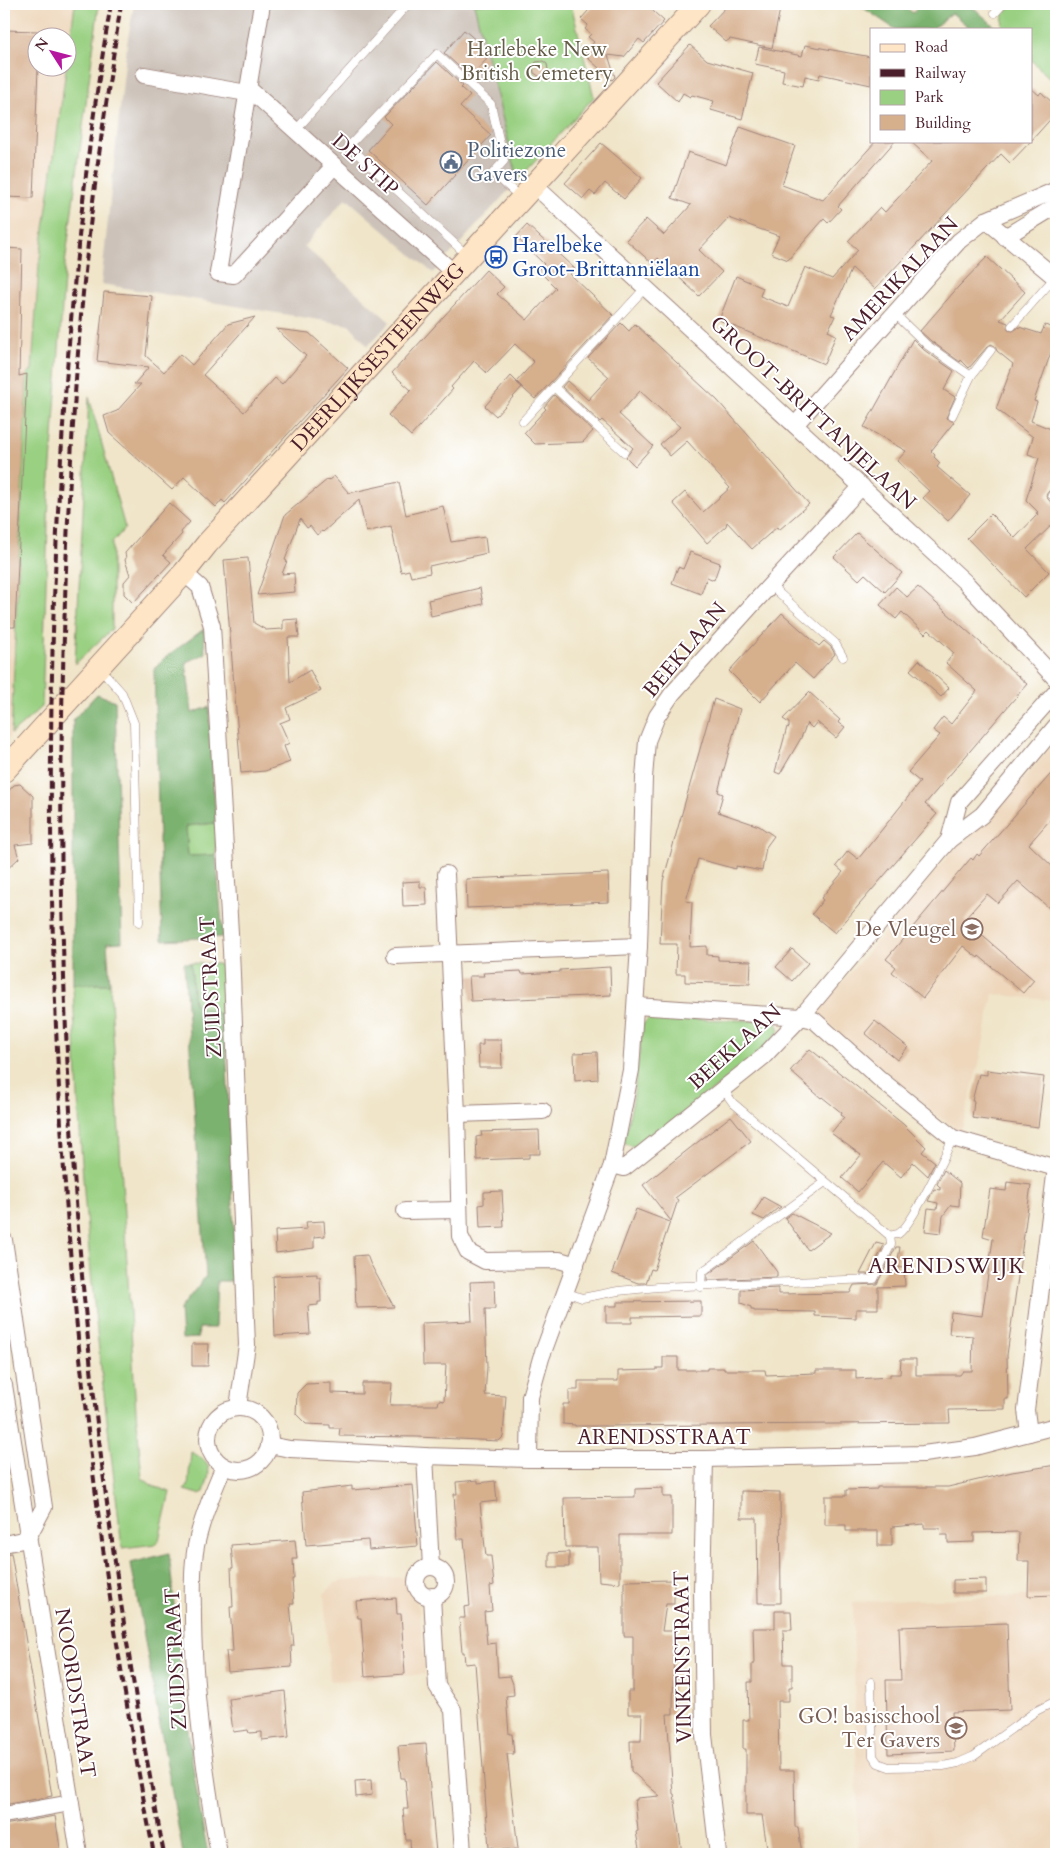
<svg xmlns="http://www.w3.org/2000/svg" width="1060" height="1858" viewBox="0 0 1060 1858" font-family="Cardo,serif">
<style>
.built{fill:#eed7bb}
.industrial{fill:#ccc2b9}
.green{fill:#9ad082;stroke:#727856}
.forest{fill:#7bb270;stroke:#62684e}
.building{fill:#d6af8d}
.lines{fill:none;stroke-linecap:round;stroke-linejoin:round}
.service-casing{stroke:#9d827a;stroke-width:9}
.minor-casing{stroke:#9d827a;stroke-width:18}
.secondary-casing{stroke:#9d827a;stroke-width:24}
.service{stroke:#fff;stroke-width:8}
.minor{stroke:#fff;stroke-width:16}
.secondary{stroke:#fee5c5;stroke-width:22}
.rail{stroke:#4a1f2b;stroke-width:4;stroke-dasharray:8 4;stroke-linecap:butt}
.labels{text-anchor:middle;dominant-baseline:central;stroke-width:4;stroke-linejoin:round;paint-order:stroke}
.park-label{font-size:21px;fill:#665d49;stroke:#fff}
.service-label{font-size:21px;fill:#4e5e75;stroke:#fff;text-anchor:start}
.street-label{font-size:21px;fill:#4a1f2b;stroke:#fff}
.transit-label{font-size:21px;fill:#164399;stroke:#fff;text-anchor:start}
.education-label{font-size:21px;fill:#785e54;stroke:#fff;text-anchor:end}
.neighbourhood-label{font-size:22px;letter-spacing:1px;fill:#4a1f2b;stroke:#fff}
</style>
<rect width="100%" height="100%" fill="#fff"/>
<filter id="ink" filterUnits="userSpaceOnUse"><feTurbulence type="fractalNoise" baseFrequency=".02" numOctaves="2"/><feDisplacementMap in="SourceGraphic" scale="10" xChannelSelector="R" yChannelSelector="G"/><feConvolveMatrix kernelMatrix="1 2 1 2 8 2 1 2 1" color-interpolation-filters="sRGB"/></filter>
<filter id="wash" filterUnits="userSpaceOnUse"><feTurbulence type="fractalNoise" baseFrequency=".0096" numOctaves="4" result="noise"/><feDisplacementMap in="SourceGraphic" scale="20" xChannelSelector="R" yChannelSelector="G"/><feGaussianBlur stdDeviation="1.12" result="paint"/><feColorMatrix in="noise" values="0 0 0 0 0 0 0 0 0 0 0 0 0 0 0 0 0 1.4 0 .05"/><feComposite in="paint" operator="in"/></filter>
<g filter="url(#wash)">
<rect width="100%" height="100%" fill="#f0e5c9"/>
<!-- built -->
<g class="built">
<polygon points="4,4 75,4 68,58 68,38 38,38 38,68 66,68 39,265 19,542 10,736 4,743"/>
<polygon points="1056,741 1056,1001 993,994 980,1059 961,1131 943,1120 821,1017 820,1009 957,846 983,825"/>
<polygon points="409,1577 412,1594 419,1609 425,1674 371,1680 330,1681 324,1594 335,1583 347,1580"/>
<polygon points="1056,1595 1056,1854 858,1854 853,1602"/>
</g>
<!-- industrial -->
<polygon class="industrial" points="134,4 474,4 518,180 433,273 346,198 304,246 390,322 368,346 350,325 101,284 127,44"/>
<!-- green -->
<g class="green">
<polygon points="75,4 99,4 65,264 49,493 42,707 11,734 27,374 32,370 39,265"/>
<polygon points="474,4 571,4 594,97 518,180"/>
<polygon points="1013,4 1056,4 1056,84 1031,60 1031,29 1002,29 1003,15"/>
<polygon points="89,397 125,528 112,543 112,629 75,664"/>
<polygon points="216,823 216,855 188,856 186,826"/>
<path d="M191 963 218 964 223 967 225 1018C215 1009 204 1010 194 1004Z"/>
<path d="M73 984H110L136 1411 142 1478 153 1486 170 1492 159 1540 156 1544 122 1548C110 1442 96 1336 87 1229 80 1147 76 1066 73 984Z"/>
<polygon points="649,1018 776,1021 780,1030 759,1054 639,1148 625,1144 624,1140 633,1100 643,1024"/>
<path d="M191 1452C213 1463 211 1471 204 1492L199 1494 184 1490 188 1486Z"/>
</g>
<!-- forest -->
<g class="forest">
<polygon points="866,4 901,4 913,13 921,4 969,4 998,29 971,29 952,13 932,29 895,29 862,7"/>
<polygon points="204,629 205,654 186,662 192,713 209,707 216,823 186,826 188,856 216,855 223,937 162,940 154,670 162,660"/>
<polygon points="97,694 115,701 122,942 107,943 110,984 73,984 73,720"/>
<path d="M184 963H191L194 1004C204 1010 215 1009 225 1018L236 1278 232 1281H217L215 1328H199L198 1338 182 1339 180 1309 206 1276Z"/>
<path d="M169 1553C179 1654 188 1755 208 1854H183L131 1563Z"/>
</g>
<g id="blocks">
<!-- building -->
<g class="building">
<polygon points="594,4 645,4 664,21 644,43 639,39 624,57 608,55 615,77 612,80 588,58 586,52 594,42 588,37 591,34 585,29 588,25 581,19"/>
<polygon points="729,4 781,4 772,48 730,39 726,42 708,26"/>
<polygon points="4,30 38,31 38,68 33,198 4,197"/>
<polygon points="464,30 477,41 473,46 487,59 470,77 444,53"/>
<polygon points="690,45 707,60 753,73 742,119 711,110 714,101 692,95 690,97 683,93 678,102 656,82"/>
<polygon points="805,45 871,57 871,85 820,74 819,79 805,76 803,86 782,82 784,70 755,64 759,47 802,56"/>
<polygon points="543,61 547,64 548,70 542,78 534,73 533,67 536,62"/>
<polygon points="437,62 463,86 461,88 470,96 460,107 491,135 428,205 368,150 391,124 384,117"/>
<polygon points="1031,88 1039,95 1041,92 1056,106 1056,113 1031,141"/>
<polygon points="740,127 795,146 782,185 823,200 876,141 895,141 838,206 841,209 828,223 824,219 788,260 771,253 779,236 729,218 699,250 722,272 699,296 658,258 653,264 626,240 646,219 664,235 691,205 672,198 688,152 726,165"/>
<polygon points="910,141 1031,141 1010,163 1001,154 875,289 852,268 831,315 835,316 828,331 836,335 824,364 719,320 736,276 763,288 760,296 788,307 805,267 832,279 858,250 848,241 880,207 885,212 932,161"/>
<polygon points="601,143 642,178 624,199 605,183 595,195 590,191 583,199 565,183"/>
<polygon points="527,225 575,269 570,274 613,315 535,399 516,382 534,362 515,344 487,373 474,361 451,387 453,389 411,436 388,415 411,390 392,373 486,270 504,287 497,294 527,320 556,288 538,270 544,264 516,237"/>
<polygon points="4,248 22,249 19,376 27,374 15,627 4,627"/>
<polygon points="987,257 1025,292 1000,320 1008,323 1008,330 1013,331 1019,327 1041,334 1045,325 1056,329 1056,338 1034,401 1037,402 1031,421 1056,431 1056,477 1051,489 1049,491 1046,495 1048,499 1056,508 1056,521 1027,549 1049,572 1024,597 967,538 991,514 1015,538 1038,514 1036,513 1038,512 1026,500 1039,458 1028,454 1033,437 996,409 1013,364 997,351 995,346 991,344 987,347 969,368 961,360 960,362 931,341 920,331 959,286"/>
<polygon points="104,292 152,296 146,356 164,372 180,354 192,365 228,324 255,317 203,375 244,412 275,378 282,384 306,356 276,329 309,333 348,368 225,503 222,500 216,507 184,477 172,490 109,433 104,416 117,411 141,384 134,384 149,367 97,361"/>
<polygon points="621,323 629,331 635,324 717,400 809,504 779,530 777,527 752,549 727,522 726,526 707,543 673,503 685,492 703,512 730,488 687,441 670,456 660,444 680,427 640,391 619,414 653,446 635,466 626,457 633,448 602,420 600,422 562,387 567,381 588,400 609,377 588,358"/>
<polygon points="913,339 924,350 954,371 944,390 955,397 946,418 954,422 931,451 935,455 934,457 940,463 937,467 970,495 948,521 923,498 929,491 897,461 906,451 864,427"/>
<polygon points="511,376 522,387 496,416 485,406"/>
<polygon points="554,395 593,431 583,442 535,444 524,433 546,409 544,407"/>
<polygon points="334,476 349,493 399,482 406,515 443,506 451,542 485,537 487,553 429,566 430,573 411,577 409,570 401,572 391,526 366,532 359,500 323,532 322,531 317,535 310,526 307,528 300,519 285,560 287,561 282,574 294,573 295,592 257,595 285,515 328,479 329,480"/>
<polygon points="169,503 190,522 181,532 182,534 163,555 171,562 133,603 124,594 124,582 130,575 125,560 126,558 125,553"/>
<polygon points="857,533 902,573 885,592 865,574 859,580 834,557"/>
<polygon points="690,552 720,563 714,580 707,577 701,594 672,583 678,567 683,569"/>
<polygon points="248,558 254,623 266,630 283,629 283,620 297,619 299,637 288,637 290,682 310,670 321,691 286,708 290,719 280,723 289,743 284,746 290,762 265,771 241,773 224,560"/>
<polygon points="896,587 907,597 918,587 1027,684 925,804 937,814 835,933 812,914 823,900 821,898 843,872 836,866 848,851 858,859 880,832 920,782 908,772 940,735 933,730 943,717 951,724 977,691 946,663 954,653 929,630 925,634 902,612 896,619 880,605"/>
<polygon points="480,588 483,604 431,616 428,600"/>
<polygon points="782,613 819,646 824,641 831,647 835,654 813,679 795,663 760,702 729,671"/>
<polygon points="919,660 949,688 941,697 910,670"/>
<polygon points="809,692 840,720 838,722 845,727 836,738 817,722 812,728 807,723 801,738 780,774 775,772 787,727 789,728 789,723 783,719"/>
<polygon points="714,699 740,709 718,792 723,794 718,812 759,826 774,836 766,847 762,871 736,866 736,869 698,859 686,901 692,902 690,947 707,946 707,955 718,956 718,960 751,961 750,984 685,982 685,974 676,974 677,944 660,944 663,881"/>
<polygon points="1056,768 1056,813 1029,844 1056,870 1056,914 1018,881 998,903 987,894 964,920 1034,980 1023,993 979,956 978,958 963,946 923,998 892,972 896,967 886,959 971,858 973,860 977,854 979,856"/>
<polygon points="20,784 33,796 33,843 15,845 19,858 4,872 4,796 14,785"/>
<polygon points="608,873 609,902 467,908 466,879"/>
<polygon points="420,881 420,887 426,887 427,905 403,906 402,882"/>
<polygon points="792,949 808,963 792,981 776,967"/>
<polygon points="610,967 611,995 471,1001 469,976 484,976 483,973 521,971 522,974 560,972 560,970"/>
<polygon points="875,1021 908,1047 897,1060 865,1033"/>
<polygon points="483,1040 501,1040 502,1068 479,1068 478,1045 483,1045"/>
<polygon points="810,1049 903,1124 926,1147 922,1152 935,1162 928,1176 913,1162 901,1177 883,1162 858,1192 842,1178 861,1155 831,1133 844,1117 841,1115 842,1113 822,1097 821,1098 790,1071"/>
<polygon points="597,1052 598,1079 575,1081 574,1053"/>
<polygon points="987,1070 1044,1077 1038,1127 972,1118 974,1101 972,1101 979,1074 987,1075"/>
<polygon points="731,1116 751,1141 675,1198 678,1200 671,1221 643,1185"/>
<polygon points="539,1130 540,1154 529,1154 529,1158 477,1160 476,1137 482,1136 481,1132"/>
<polygon points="944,1170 960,1183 959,1206 951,1205 943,1216 941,1233 925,1231 928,1208 937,1209 938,1203 928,1201 934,1189 940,1190 940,1187 937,1184"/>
<polygon points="1007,1182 1031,1185 1007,1355 1008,1399 1005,1399 1005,1409 949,1410 950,1423 604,1426 575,1426 575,1425 563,1424 563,1404 569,1404 569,1390 578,1390 578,1381 618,1381 618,1371 657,1370 657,1368 663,1368 663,1357 678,1357 678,1370 707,1370 707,1368 724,1368 724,1370 765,1370 766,1375 816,1373 816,1370 856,1370 856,1379 890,1377 890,1374 900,1374 901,1359 916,1359 916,1375 960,1375 963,1371 972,1371 973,1336 949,1334 951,1312 982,1316 993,1239 983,1236 990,1189 1006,1191"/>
<polygon points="502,1191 504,1227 480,1228 479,1205 484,1204 484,1192"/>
<polygon points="763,1197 781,1207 778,1209 778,1208 764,1220 753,1215"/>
<polygon points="636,1209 670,1222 654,1270 651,1269 646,1283 638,1283 612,1273"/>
<polygon points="792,1213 831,1233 808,1250 785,1218"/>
<polygon points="324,1221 325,1236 314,1237 314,1248 276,1253 275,1231 307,1229 306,1222"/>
<polygon points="754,1241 777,1272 777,1277 707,1280 707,1275"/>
<polygon points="876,1243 884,1245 870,1274 860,1274"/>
<polygon points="896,1247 900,1247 897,1267 904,1268 905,1286 878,1287 878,1309 856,1309 856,1318 815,1316 815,1312 754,1311 754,1310 751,1310 751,1307 741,1303 741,1290 778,1288 778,1294 850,1293 854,1285 877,1284"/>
<polygon points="367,1255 370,1263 394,1307 356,1308 354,1256"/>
<polygon points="317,1274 317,1277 320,1277 321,1302 318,1302 318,1305 308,1306 310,1334 275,1336 273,1276"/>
<polygon points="494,1281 495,1309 485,1309 487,1367 485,1395 506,1396 503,1437 499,1441 418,1437 339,1436 340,1428 330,1428 330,1425 306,1424 296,1414 297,1393 306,1384 331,1383 331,1393 362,1394 362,1383 392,1383 390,1405 438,1405 439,1400 444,1401 446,1365 423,1365 422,1323 472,1321 470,1282"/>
<polygon points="701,1301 701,1316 632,1317 632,1323 606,1323 606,1306 617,1306 617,1302"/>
<polygon points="192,1344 209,1344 208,1366 192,1366"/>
<polygon points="1056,1465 1056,1595 1028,1596 1029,1561 1018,1561 1019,1532 974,1533 974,1542 948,1543 948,1535 941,1535 940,1528 924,1528 924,1524 892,1527 892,1546 878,1546 878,1531 846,1531 846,1525 825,1525 825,1496 846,1496 846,1490 877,1489 877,1487 948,1487 1012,1472"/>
<polygon points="478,1480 478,1483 495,1481 497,1501 480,1503 486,1556 491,1556 494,1585 490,1586 492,1611 484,1612 487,1644 496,1643 498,1677 510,1676 513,1684 514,1695 506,1696 509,1734 512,1734 514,1754 507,1754 518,1849 493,1850 493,1847 489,1848 475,1663 465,1664 464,1652 462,1652 459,1618 465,1618 464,1607 470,1606 464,1539 457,1539 454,1494 457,1494 456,1482"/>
<polygon points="413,1485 418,1546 369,1550 368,1540 306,1545 302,1492 352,1486 352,1490"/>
<polygon points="663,1488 663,1497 672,1497 672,1535 620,1535 620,1583 599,1581 598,1547 565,1547 564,1498 635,1497 635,1489"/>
<polygon points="741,1491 780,1492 781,1603 758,1603 757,1518 741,1518"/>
<polygon points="295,1540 297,1559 293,1559 294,1579 292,1579 294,1604 290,1604 294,1646 291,1646 292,1667 228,1672 226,1651 233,1651 230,1607 233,1607 231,1568 233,1568 231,1545"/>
<polygon points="569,1552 569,1567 549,1567 549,1553"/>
<polygon points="11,1553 52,1796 4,1805 4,1554"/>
<polygon points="986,1579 986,1593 953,1593 953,1580"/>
<polygon points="674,1580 674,1604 666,1604 662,1631 674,1631 673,1714 667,1714 673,1794 674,1794 682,1854 640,1854 636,1832 638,1831 635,1800 637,1800 637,1798 660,1796 631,1771 630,1741 641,1741 642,1714 628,1714 628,1691 633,1691 633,1636 624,1636 624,1581"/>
<polygon points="396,1598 397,1614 401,1614 405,1674 365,1677 361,1618 358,1618 356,1601"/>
<polygon points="775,1611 791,1611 792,1630 783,1630 784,1664 792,1664 792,1687 789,1687 789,1701 778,1701 779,1770 794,1770 795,1827 798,1827 802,1854 768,1854 762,1815 746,1815 746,1749 743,1749 743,1720 749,1720 748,1682 752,1682 752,1664 754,1664 753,1628 775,1628"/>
<polygon points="1007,1623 1010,1710 952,1712 954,1751 888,1754 886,1680 901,1680 899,1627"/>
<polygon points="285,1691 289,1737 262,1740 262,1732 249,1733 248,1730 233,1732 229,1699"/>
<polygon points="426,1744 436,1853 411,1854 410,1840 406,1840 403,1809 408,1809 405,1778 401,1778 398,1746"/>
<polygon points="371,1780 372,1795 356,1797 355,1781"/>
<polygon points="55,1816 61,1854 4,1854 4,1825"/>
</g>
</g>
</g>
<g filter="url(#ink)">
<use href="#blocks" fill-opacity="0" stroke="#9d827a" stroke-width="1"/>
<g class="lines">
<!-- service casing -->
<g class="service-casing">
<g id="service">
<polyline points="995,13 1003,4"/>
<polyline points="295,131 408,4"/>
<polyline points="468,256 349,146 437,54 491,104 504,161 493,173 520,197"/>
<polyline points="894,313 927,345 971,376"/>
<polyline points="1012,326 1055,277"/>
<polyline points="554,387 624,452"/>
<polyline points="952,416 971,376 991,350"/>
<polyline points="523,421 645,288"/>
<polyline points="1052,495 1056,497"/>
<polyline points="770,585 835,643 843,657"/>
<polyline points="100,668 122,693 134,723 139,922"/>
<polyline points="723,1089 733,1103 890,1236"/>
<polyline points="701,1287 702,1272 825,1182"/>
<path d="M565 1292 582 1298 618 1291 658 1287 874 1279 891 1244 890 1236C891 1235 898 1234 898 1234 912 1226 945 1155 953 1138"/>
<polyline points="871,1682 873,1756 878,1763 889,1767 943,1766 958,1763 974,1756 1036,1711 1056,1701"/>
</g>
</g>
<!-- minor casing -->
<g class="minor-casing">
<g id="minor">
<polyline points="262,4 218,273 234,275 334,166"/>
<polyline points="144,75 247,93"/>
<polyline points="248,88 454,273"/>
<polyline points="534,185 965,582 1056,679"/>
<polyline points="986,220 1056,278"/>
<polyline points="1005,237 1056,206"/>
<polyline points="795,425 959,241 986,220 1056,190"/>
<polyline points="184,573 200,587 212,626 231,950 247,1345 238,1407"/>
<polyline points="949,840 959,802 1056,692"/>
<polyline points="446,874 457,1114 460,1236 468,1252 485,1261 559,1260 576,1265"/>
<polyline points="395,956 639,946"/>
<polyline points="457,1114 543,1111"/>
<polyline points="612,1165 624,1168 763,1057 801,1017 636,1006"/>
<polyline points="1056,1168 953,1138 881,1080 814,1020 801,1017 949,840 982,815 1056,726"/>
<polyline points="405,1211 459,1210"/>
<polyline points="4,1240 44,1507 27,1539"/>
<polyline points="4,1385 79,1854"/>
<circle cx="239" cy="1439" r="31"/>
<polyline points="1029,1433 1026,1410 1056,1167"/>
<polyline points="269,1445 290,1449 425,1456 529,1459 705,1459 923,1454 975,1447 1056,1426"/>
<polyline points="425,1456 431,1567"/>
<polyline points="529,1459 530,1397 541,1358 612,1165 631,1070 639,946 644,778 647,741 657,716 672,694 751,606 862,486"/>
<polyline points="705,1459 702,1591 704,1735 718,1854"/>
<polyline points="4,1544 27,1539"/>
<circle cx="431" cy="1582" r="15"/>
<polyline points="432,1596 437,1686 453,1710 463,1852"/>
<polyline points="4,1815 71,1803"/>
<path d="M219 1854C205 1777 194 1699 193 1620 193 1593 191 1564 198 1537 204 1513 214 1489 224 1466"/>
</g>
</g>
<!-- secondary casing -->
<g class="secondary-casing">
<g id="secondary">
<path id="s1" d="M4 771 184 573 207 544 699 4"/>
</g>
</g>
<!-- service -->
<use href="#service" class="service"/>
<!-- minor -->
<use href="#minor" class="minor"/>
<!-- secondary -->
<use href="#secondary" class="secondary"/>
<!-- rail -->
<g class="rail">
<path d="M111 4C77 200 62 400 54 599 40 1020 73 1441 154 1854"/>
<path d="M121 4C107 96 93 189 84 282 73 400 67 518 64 636 55 911 68 1185 101 1457 113 1553 127 1649 144 1744 151 1781 157 1818 164 1854"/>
</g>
</g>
</g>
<!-- icons -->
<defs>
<g id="civic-ring" transform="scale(1.125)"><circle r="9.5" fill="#fff" stroke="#5c6f8a" stroke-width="1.5"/><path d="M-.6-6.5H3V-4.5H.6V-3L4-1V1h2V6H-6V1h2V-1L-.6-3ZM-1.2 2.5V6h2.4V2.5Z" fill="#5c6f8a"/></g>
<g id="bus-ring" transform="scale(1.125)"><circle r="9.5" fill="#fff" stroke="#1a4fb4" stroke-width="1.5"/><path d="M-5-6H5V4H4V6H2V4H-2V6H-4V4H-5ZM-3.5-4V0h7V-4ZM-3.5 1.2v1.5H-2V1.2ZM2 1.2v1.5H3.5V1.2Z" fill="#1a4fb4"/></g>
<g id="school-ring" transform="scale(1.125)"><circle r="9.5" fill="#fff" stroke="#8d6e63" stroke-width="1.5"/><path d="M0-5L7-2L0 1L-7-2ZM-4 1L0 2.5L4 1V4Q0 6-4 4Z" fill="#8d6e63"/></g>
</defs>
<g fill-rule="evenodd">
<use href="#civic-ring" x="451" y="162"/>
<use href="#bus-ring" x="496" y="257"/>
<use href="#school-ring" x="972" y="929"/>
<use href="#school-ring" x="956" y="1728"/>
</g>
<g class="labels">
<!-- park labels -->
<g class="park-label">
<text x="537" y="49">Harlebeke New<tspan x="537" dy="24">British Cemetery</tspan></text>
</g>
<!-- service labels -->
<g class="service-label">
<text x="467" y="150">Politiezone<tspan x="467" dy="24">Gavers</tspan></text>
</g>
<!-- street labels -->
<g class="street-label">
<text transform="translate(365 165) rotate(42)">DE STIP</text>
<text transform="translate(900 279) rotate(-47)">AMERIKALAAN</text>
<text stroke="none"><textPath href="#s1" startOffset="558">DEERLIJKSESTEENWEG</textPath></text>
<text transform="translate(813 413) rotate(43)">GROOT-BRITTANJELAAN</text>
<text transform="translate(685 650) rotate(-50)">BEEKLAAN</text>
<text transform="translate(211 987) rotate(-93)">ZUIDSTRAAT</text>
<text transform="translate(735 1047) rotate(-42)">BEEKLAAN</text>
<text x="664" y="1437">ARENDSSTRAAT</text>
<text transform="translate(683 1657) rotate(-91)">VINKENSTRAAT</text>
<text transform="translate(176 1659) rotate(-93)">ZUIDSTRAAT</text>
<text transform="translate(75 1693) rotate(81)">NOORDSTRAAT</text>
</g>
<!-- transit labels -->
<g class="transit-label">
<text x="512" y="245">Harelbeke<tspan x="512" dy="24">Groot-Brittanniëlaan</tspan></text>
</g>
<!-- education labels -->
<g class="education-label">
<text x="956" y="929">De Vleugel</text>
<text x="940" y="1716">GO! basisschool<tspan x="940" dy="24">Ter Gavers</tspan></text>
</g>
<!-- neighbourhood labels -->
<g class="neighbourhood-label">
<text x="947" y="1266">ARENDSWIJK</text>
</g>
</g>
<!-- margin -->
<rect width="1060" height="1858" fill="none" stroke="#fff" stroke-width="20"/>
<!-- legend -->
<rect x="870" y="28" width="162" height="115" fill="#ffffff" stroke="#b7a5aa"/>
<rect x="880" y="44" width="25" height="8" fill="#fee5c5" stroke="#b7a5aa"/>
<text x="915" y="52" font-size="15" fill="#4a1f2b">Road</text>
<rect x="880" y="69" width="25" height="8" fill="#4a1f2b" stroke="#b7a5aa"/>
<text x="915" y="78" font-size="15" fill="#4a1f2b">Railway</text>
<rect x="880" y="90" width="25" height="15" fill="#9ad082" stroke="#b7a5aa"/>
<text x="915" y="102" font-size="15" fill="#4a1f2b">Park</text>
<rect x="880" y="115" width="25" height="15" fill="#d6af8d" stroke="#b7a5aa"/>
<text x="915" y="128" font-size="15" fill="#4a1f2b">Building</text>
<!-- north arrow -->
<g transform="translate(52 52) rotate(306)"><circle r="24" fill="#ffffff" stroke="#b7a5aa"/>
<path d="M0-4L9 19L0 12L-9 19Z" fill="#b5179e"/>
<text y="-8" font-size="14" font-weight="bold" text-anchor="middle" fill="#4a1f2b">N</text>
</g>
</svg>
